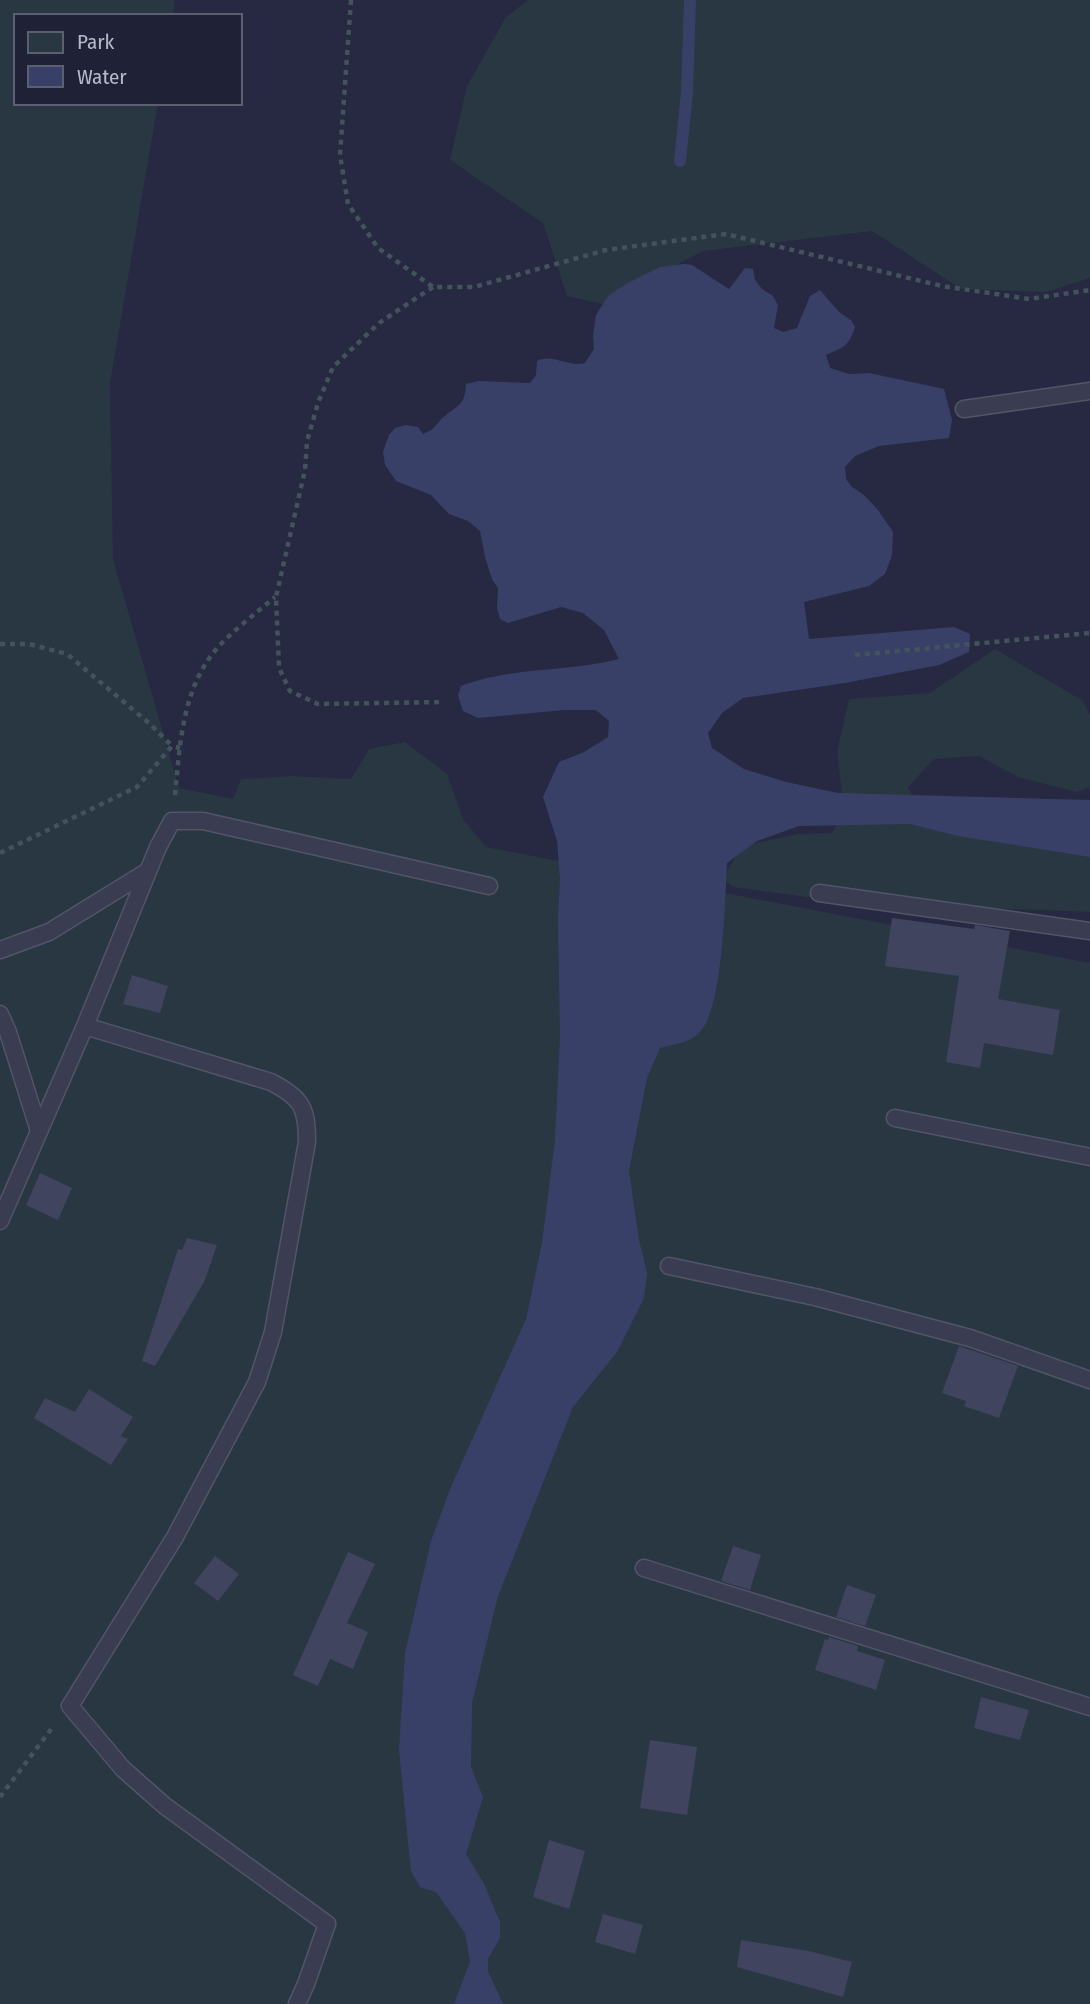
<svg xmlns="http://www.w3.org/2000/svg" width="1090" height="2004" viewBox="0 0 1090 2004" font-family="'Fira Sans Condensed',sans-serif">
<style>
.green{fill:#283742}
.water{fill:#394068}
.lines{fill:none;stroke-linecap:round;stroke-linejoin:round}
.stream{stroke:#394068;stroke-width:12}
.building{fill:#40445f}
.service-casing{stroke:#525568;stroke-width:19}
.path{stroke:#43535c;stroke-width:4.5;stroke-dasharray:5 5;stroke-linecap:butt}
.service{stroke:#3a3d51;stroke-width:16}
</style>
<rect width="100%" height="100%" fill="#262941"/>
<!-- green -->
<g class="green">
<polygon points="0,0 175,0 173,16 16,16 16,103 158,103 110,383 113,559 179,788 233,799 241,779 292,776 351,779 369,749 405,742 447,774 463,819 486,847 1090,963 1090,2004 0,2004"/>
<polygon points="528,0 1090,0 1090,278 1046,292 961,289 872,231 703,251 602,304 567,296 543,223 450,160 467,86 506,17"/>
<polygon points="995,649 1083,701 1090,715 1090,787 1077,792 1018,777 979,756 934,759 908,787 916,802 1090,836 1090,912 852,903 733,887 722,879 742,846 798,834 832,833 844,811 837,751 849,699 930,693"/>
</g>
<!-- water -->
<path class="water" d="M684 264 692 265 729 289 745 268 753 269 755 280 762 289 773 296 778 305 774 328 783 332 797 328 810 296 820 290 839 312 851 320 855 327C849 346 844 347 826 355L830 368 849 374 869 373 944 389 952 420 949 438 879 446 855 456 845 467 846 479 852 487 864 495 878 510 893 532 892 555 885 574 869 586 804 602 809 639 954 627 970 634 969 652 939 665 845 683 743 698 722 713 708 733 712 748 744 769 786 782 838 793 1090 800V857L958 836 910 824 799 826 757 841 727 863C725 899 723 1001 703 1028 692 1043 676 1044 660 1048L647 1078 629 1171 639 1240 647 1273 644 1298 617 1352 573 1407 498 1596 472 1703 471 1767 483 1797 466 1854 484 1884 500 1922V1938L488 1959V1971L503 2004H454L470 1962 465 1933 436 1892 420 1887 411 1871 399 1750 405 1653 431 1541 451 1487 526 1319 542 1243 555 1140 560 1037 558 918 560 879 557 841 543 797 559 762 584 752 608 737 609 721 596 710H564L478 718 463 711 458 696 461 686C508 667 569 672 619 659L604 630 583 613 561 607 508 623 500 619 497 608 498 588 492 579 485 557 480 531 468 521 449 514 431 495 396 481 385 465 383 452 389 435 395 428 406 425 418 427 423 434C438 428 434 425 445 416 459 404 465 405 466 384L479 381 530 383 536 375 537 361C552 353 569 368 585 363L594 349 593 336 596 315 608 296 626 284 660 267Z"/>
<g class="lines">
<!-- stream -->
<polyline class="stream" points="680,161 687,92 690,0"/>
</g>
<!-- building -->
<g class="building">
<polygon points="892,918 974,929 975,925 1010,931 998,999 1060,1010 1053,1055 984,1043 980,1068 946,1062 959,976 885,966"/>
<polygon points="132,975 168,986 160,1013 123,1004"/>
<polygon points="40,1173 72,1188 58,1220 26,1205"/>
<polygon points="187,1238 217,1245 205,1280 155,1366 142,1361 178,1249 182,1250"/>
<polygon points="959,1346 1018,1366 999,1418 964,1406 966,1401 942,1393"/>
<polygon points="89,1389 133,1417 121,1436 128,1439 111,1465 34,1418 45,1398 75,1412"/>
<polygon points="733,1546 761,1555 750,1590 721,1581"/>
<polygon points="348,1552 375,1564 347,1623 368,1632 353,1669 330,1659 318,1686 293,1675"/>
<polygon points="215,1556 239,1574 218,1601 194,1583"/>
<polygon points="847,1585 876,1595 865,1626 836,1617"/>
<polygon points="829,1637 858,1646 857,1651 885,1660 876,1690 815,1670 825,1639 828,1640"/>
<polygon points="981,1697 1029,1710 1020,1740 974,1728"/>
<polygon points="650,1740 697,1747 687,1815 640,1808"/>
<polygon points="549,1840 585,1851 569,1909 533,1897"/>
<polygon points="603,1914 643,1925 635,1954 595,1942"/>
<polygon points="741,1940 809,1951 852,1962 843,1997 737,1967"/>
</g>
<g class="lines">
<!-- service casing -->
<g class="service-casing">
<g id="service">
<polyline points="964,409 1090,391"/>
<polyline points="819,893 1090,931"/>
<polyline points="0,950 49,932 148,871"/>
<polyline points="0,1014 8,1032 39,1131"/>
<path d="M85 1026 271 1082C302 1098 307 1108 307 1142L273 1332 257 1382 175 1537 70 1706 123 1769 165 1806 327 1924 306 1984 297 2004"/>
<polyline points="895,1118 1090,1157"/>
<polyline points="0,1221 85,1026 158,847 172,821 203,821 489,886"/>
<polyline points="669,1266 815,1297 970,1338 1090,1380"/>
<polyline points="644,1568 1090,1707"/>
</g>
</g>
<!-- path -->
<g class="path">
<polyline points="351,0 340,155 348,204 378,248 433,287 474,287 606,250 726,234 942,286 1029,299 1090,290"/>
<polyline points="433,287 379,323 333,367 318,403 307,441 305,470 276,597 279,668 290,691 318,704 444,702"/>
<polyline points="0,644 29,644 67,654 150,724 172,746"/>
<polyline points="855,655 1090,633"/>
<path d="M175 795C180 744 182 688 218 647 235 629 256 613 275 597"/>
<polyline points="0,853 137,787 172,746 180,748"/>
<polyline points="0,1797 52,1728"/>
</g>
<!-- service -->
<use href="#service" class="service"/>
</g>
<!-- legend -->
<rect x="14" y="14" width="228" height="91" fill="#1f2236" stroke="#5c5e72" stroke-width="2"/>
<rect x="28" y="32" width="35" height="21" fill="#283742" stroke="#5c5e72" stroke-width="2"/>
<text x="77" y="49" font-size="21" fill="#b7b9cb">Park</text>
<rect x="28" y="66" width="35" height="21" fill="#394068" stroke="#5c5e72" stroke-width="2"/>
<text x="77" y="84" font-size="21" fill="#b7b9cb">Water</text>
</svg>
